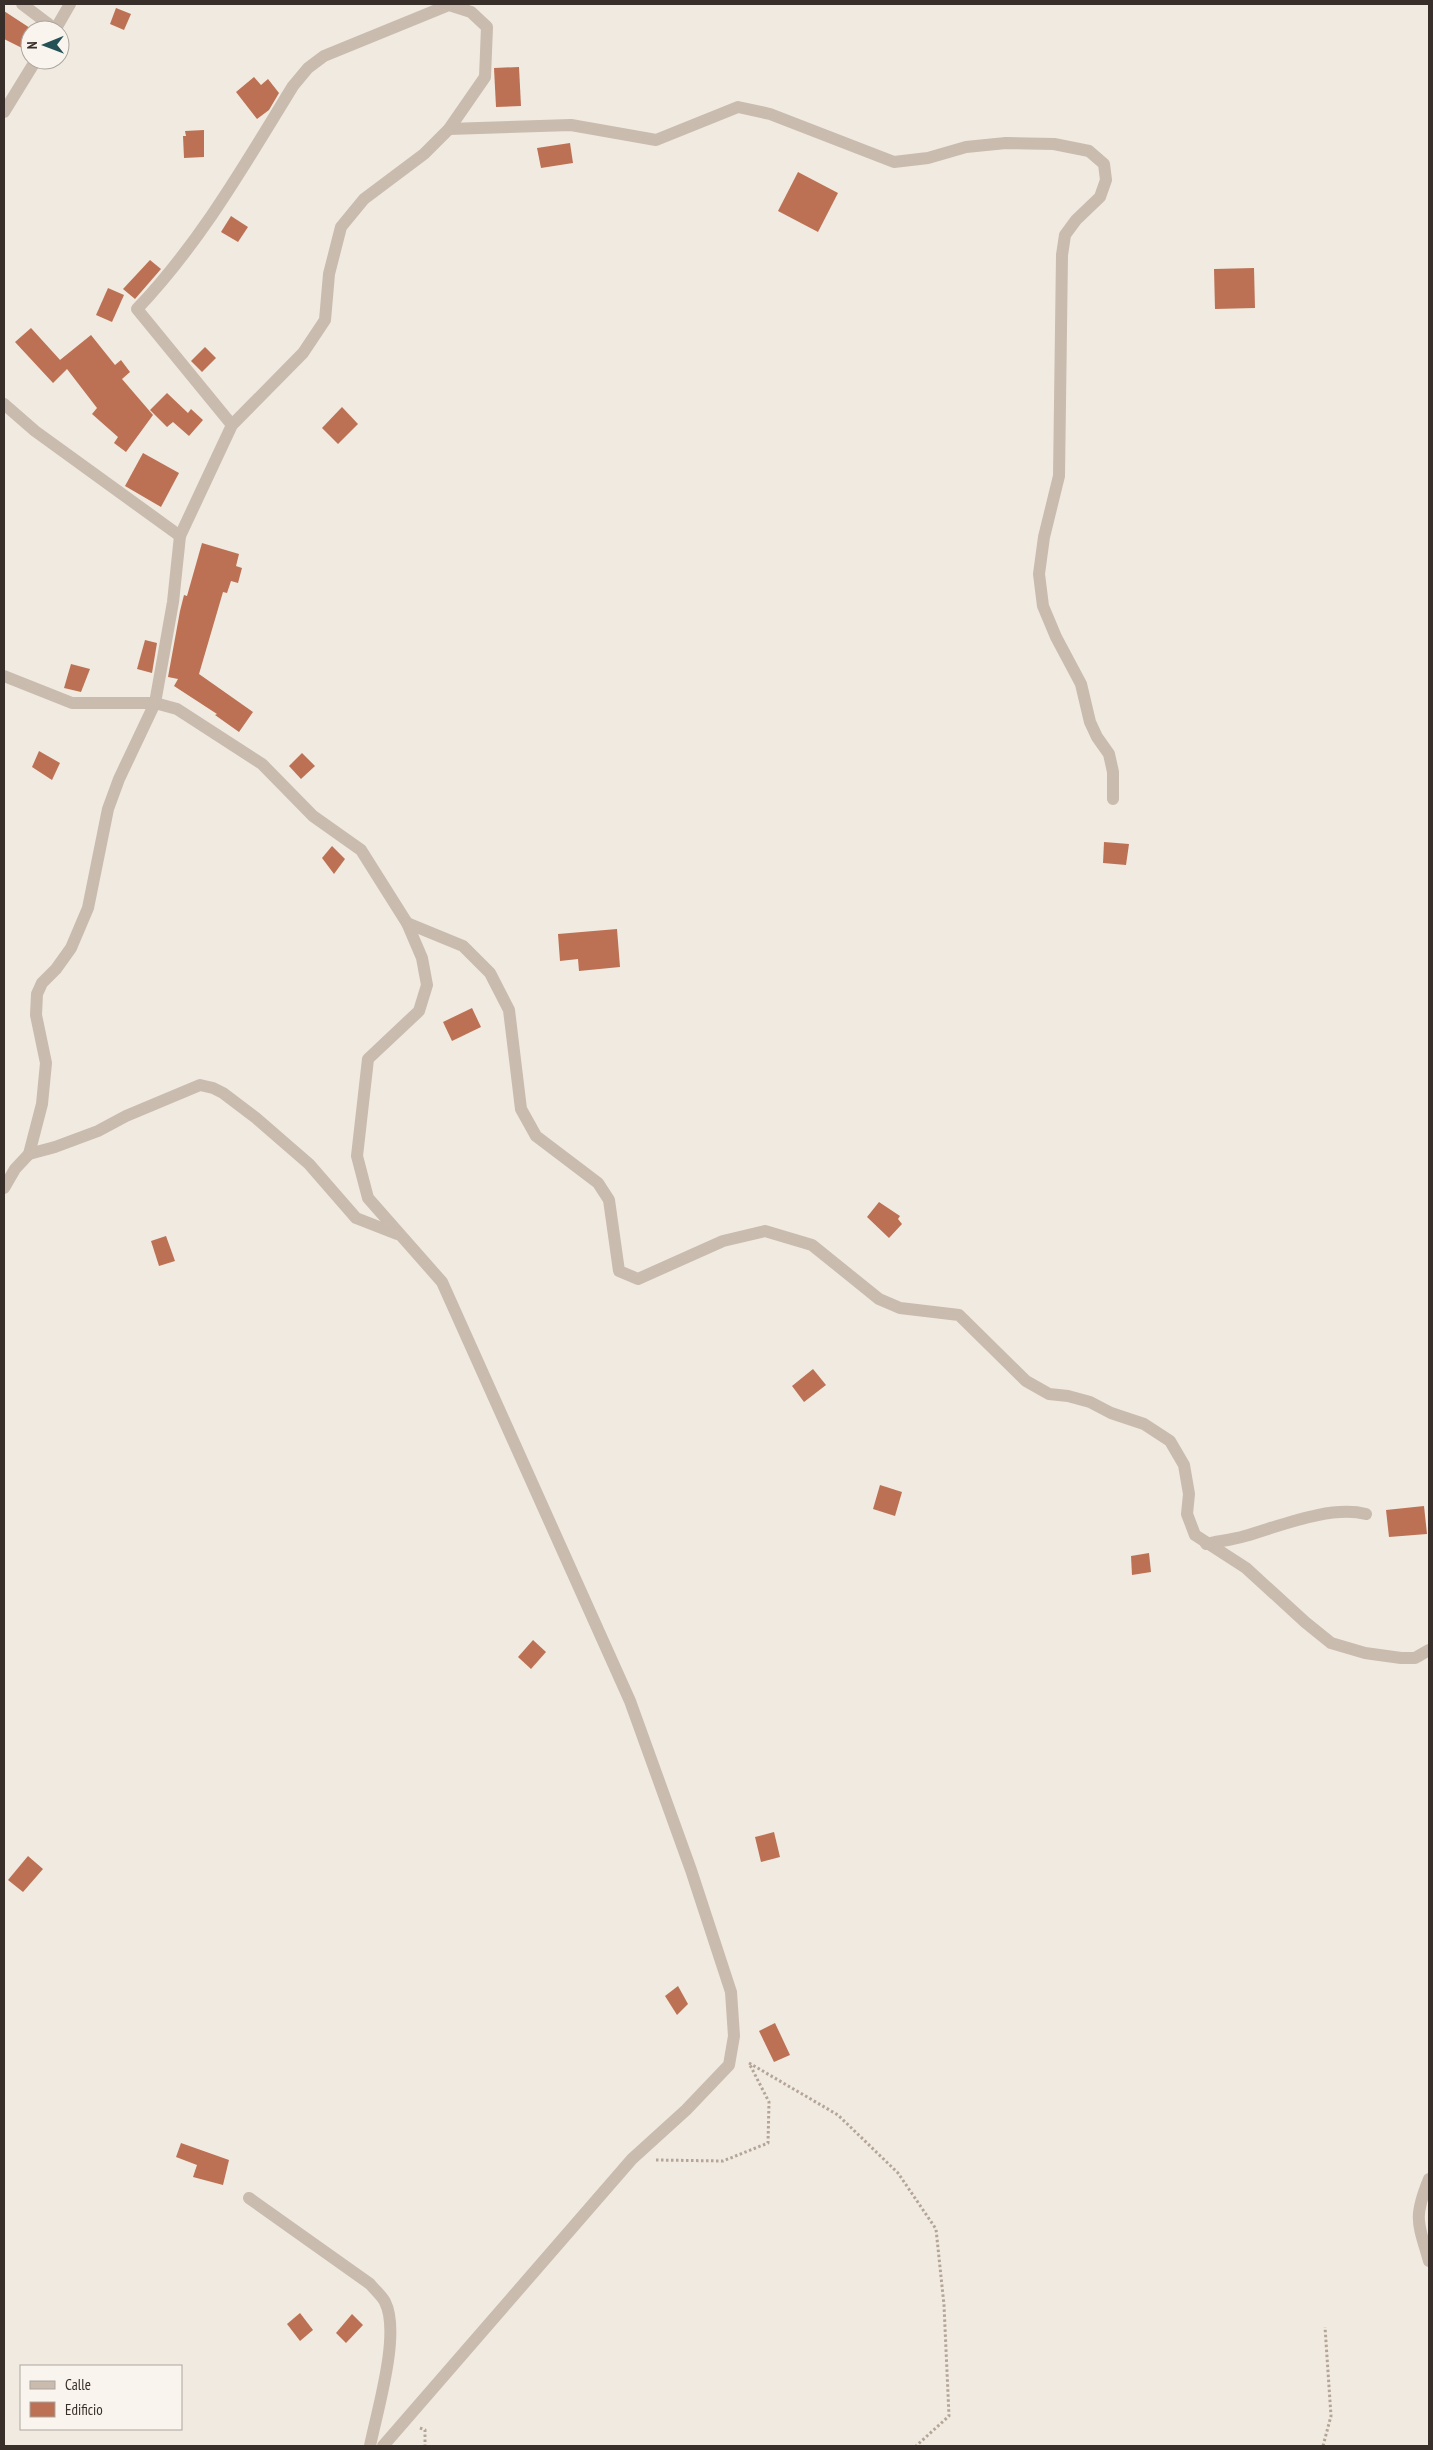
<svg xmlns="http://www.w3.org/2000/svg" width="1433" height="2450" viewBox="0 0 1433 2450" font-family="'PT Sans Narrow',sans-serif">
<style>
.building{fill:#bc7154}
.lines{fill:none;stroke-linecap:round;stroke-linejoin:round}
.path{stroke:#b4a597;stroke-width:3;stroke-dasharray:2.5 2.5;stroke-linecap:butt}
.minor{stroke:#c9bbad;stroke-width:12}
</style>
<rect width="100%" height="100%" fill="#f1eae0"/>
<!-- building -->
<g class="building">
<polygon points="116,8 131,14 124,30 110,24"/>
<polygon points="4,11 30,28 30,52 4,39"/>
<polygon points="519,67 521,106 496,107 494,68"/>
<polygon points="254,77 261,85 268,79 279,93 269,110 257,119 236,92"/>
<polygon points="204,130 204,157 184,158 183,136 186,136 185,131"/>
<polygon points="570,143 573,163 541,168 537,148"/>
<polygon points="798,172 838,193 818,232 778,211"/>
<polygon points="231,216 248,227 238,242 221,232"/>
<polygon points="150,260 161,269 135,299 123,289"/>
<polygon points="1254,268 1255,308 1215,309 1214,269"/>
<polygon points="108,288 124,295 112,322 96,315"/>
<polygon points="31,328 61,361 60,360 91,335 115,365 121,360 130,372 122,379 153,415 126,452 114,443 118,437 92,414 97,408 67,369 53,383 15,342"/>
<polygon points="205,347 216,358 202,372 191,361"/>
<polygon points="167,393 188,413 191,409 203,420 189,436 173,422 167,427 150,410"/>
<polygon points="342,407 358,424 338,444 322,428"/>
<polygon points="143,453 179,473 161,507 125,486"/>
<polygon points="202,543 239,554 236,566 242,568 238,583 231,581 227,593 223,592 199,674 253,712 239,732 215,715 217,714 174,686 178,679 168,677 180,611 184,595 187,596"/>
<polygon points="145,640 157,643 152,673 137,669"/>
<polygon points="71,664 90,669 81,692 64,688"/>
<polygon points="39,751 60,763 52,780 32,767"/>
<polygon points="302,753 315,766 301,779 289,766"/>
<polygon points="1104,842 1129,844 1126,865 1103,863"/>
<polygon points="332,846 345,859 334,874 322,858"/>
<polygon points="617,929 620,967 579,971 578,959 560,961 558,934"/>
<polygon points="472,1008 481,1027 452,1041 443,1022"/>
<polygon points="879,1202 900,1216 898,1219 902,1224 889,1238 867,1217"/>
<polygon points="166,1236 175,1261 159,1266 151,1241"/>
<polygon points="813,1369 826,1385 804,1402 792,1386"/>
<polygon points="880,1485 902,1492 895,1516 873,1509"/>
<polygon points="1424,1506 1427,1534 1389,1537 1386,1510"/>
<polygon points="1149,1553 1151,1572 1132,1575 1131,1556"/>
<polygon points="533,1640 546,1652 531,1669 518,1657"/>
<polygon points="774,1832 780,1857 761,1862 755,1837"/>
<polygon points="28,1856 43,1869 23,1892 8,1880"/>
<polygon points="678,1986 688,2004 677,2015 665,1996"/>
<polygon points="775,2023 790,2055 774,2062 759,2031"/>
<polygon points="181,2143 229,2160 223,2185 193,2177 197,2165 176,2157"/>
<polygon points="300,2313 313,2330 300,2341 287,2324"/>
<polygon points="352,2314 363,2325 346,2343 336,2333"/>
</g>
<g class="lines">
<!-- path -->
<g class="path">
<polyline points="749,2063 838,2115 898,2173 936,2229 944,2305 949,2416 916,2446"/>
<polyline points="656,2160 723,2161 768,2143 769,2102 750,2065"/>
<polyline points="420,2428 425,2430 425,2446"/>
<polyline points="1323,2446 1331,2416 1325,2327"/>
</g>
<!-- minor -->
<g class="minor">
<polyline points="22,4 55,29"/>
<polyline points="55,30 70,4"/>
<polyline points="4,112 36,60"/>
<polyline points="449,129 571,125 656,140 738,107 770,114 894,162 928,158 966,147 1006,143 1054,144 1089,151 1104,164 1106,180 1100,197 1076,220 1065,235 1062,255 1059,476 1044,537 1039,574 1043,606 1056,637 1081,684 1090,722 1097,737 1109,754 1113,772 1113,799"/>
<polyline points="4,404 35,431 180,536"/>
<polyline points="4,676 72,703 155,703 177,709 262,764 313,816 361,850 407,923 422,958 427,985 419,1011 368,1059 357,1156 368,1198 442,1282 630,1701 691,1870 731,1992 734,2036 729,2065 686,2110 632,2159 383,2446"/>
<polyline points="407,923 463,946 490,973 509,1010 521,1109 536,1136 598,1183 609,1200 619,1271 638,1279 723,1241 765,1231 812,1245 879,1299 900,1308 959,1315 1026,1381 1049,1394 1068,1396 1090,1402 1111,1413 1144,1424 1170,1441 1184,1465 1189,1494 1187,1514 1195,1535 1246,1568 1305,1622 1331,1643 1365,1653 1401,1658 1415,1658 1429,1650"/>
<polyline points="29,1154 55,1147 98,1131 126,1116 200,1085 213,1088 223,1093 256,1118 309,1164 356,1218 397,1234"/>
<path d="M4 1188 15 1169 29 1154 42 1104 46 1063 36 1015 37 994 42 983 56 969 71 948 88 908 108 809 119 779 155 703 173 602 180 536 232 425 303 353 325 320 329 274 341 227 364 199 424 154 449 129 485 77 487 27 471 12 449 5 324 56 308 68 293 86C245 164 200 243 137 309L232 425"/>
<path d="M1206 1544C1219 1541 1232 1540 1245 1536 1280 1526 1330 1505 1366 1514"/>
<path d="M1429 2179C1413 2218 1418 2223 1429 2261"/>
<path d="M249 2198 370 2284C375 2290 382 2296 385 2302 401 2333 377 2411 370 2446"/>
</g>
</g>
<!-- border -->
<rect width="1433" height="2450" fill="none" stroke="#382f2b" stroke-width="10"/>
<!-- legend -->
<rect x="20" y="2365" width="162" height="65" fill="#f9f4ed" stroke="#aca59f"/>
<rect x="30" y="2381" width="25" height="8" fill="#c9bbad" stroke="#aca59f"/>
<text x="65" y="2390" font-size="15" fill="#382f2b">Calle</text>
<rect x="30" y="2402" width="25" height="15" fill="#bc7154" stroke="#aca59f"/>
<text x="65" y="2415" font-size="15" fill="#382f2b">Edificio</text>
<!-- north arrow -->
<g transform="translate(45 45) rotate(269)"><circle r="24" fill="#f9f4ed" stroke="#aca59f"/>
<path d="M0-4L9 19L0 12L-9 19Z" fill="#245156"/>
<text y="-8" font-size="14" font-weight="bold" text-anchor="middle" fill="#382f2b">N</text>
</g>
</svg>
